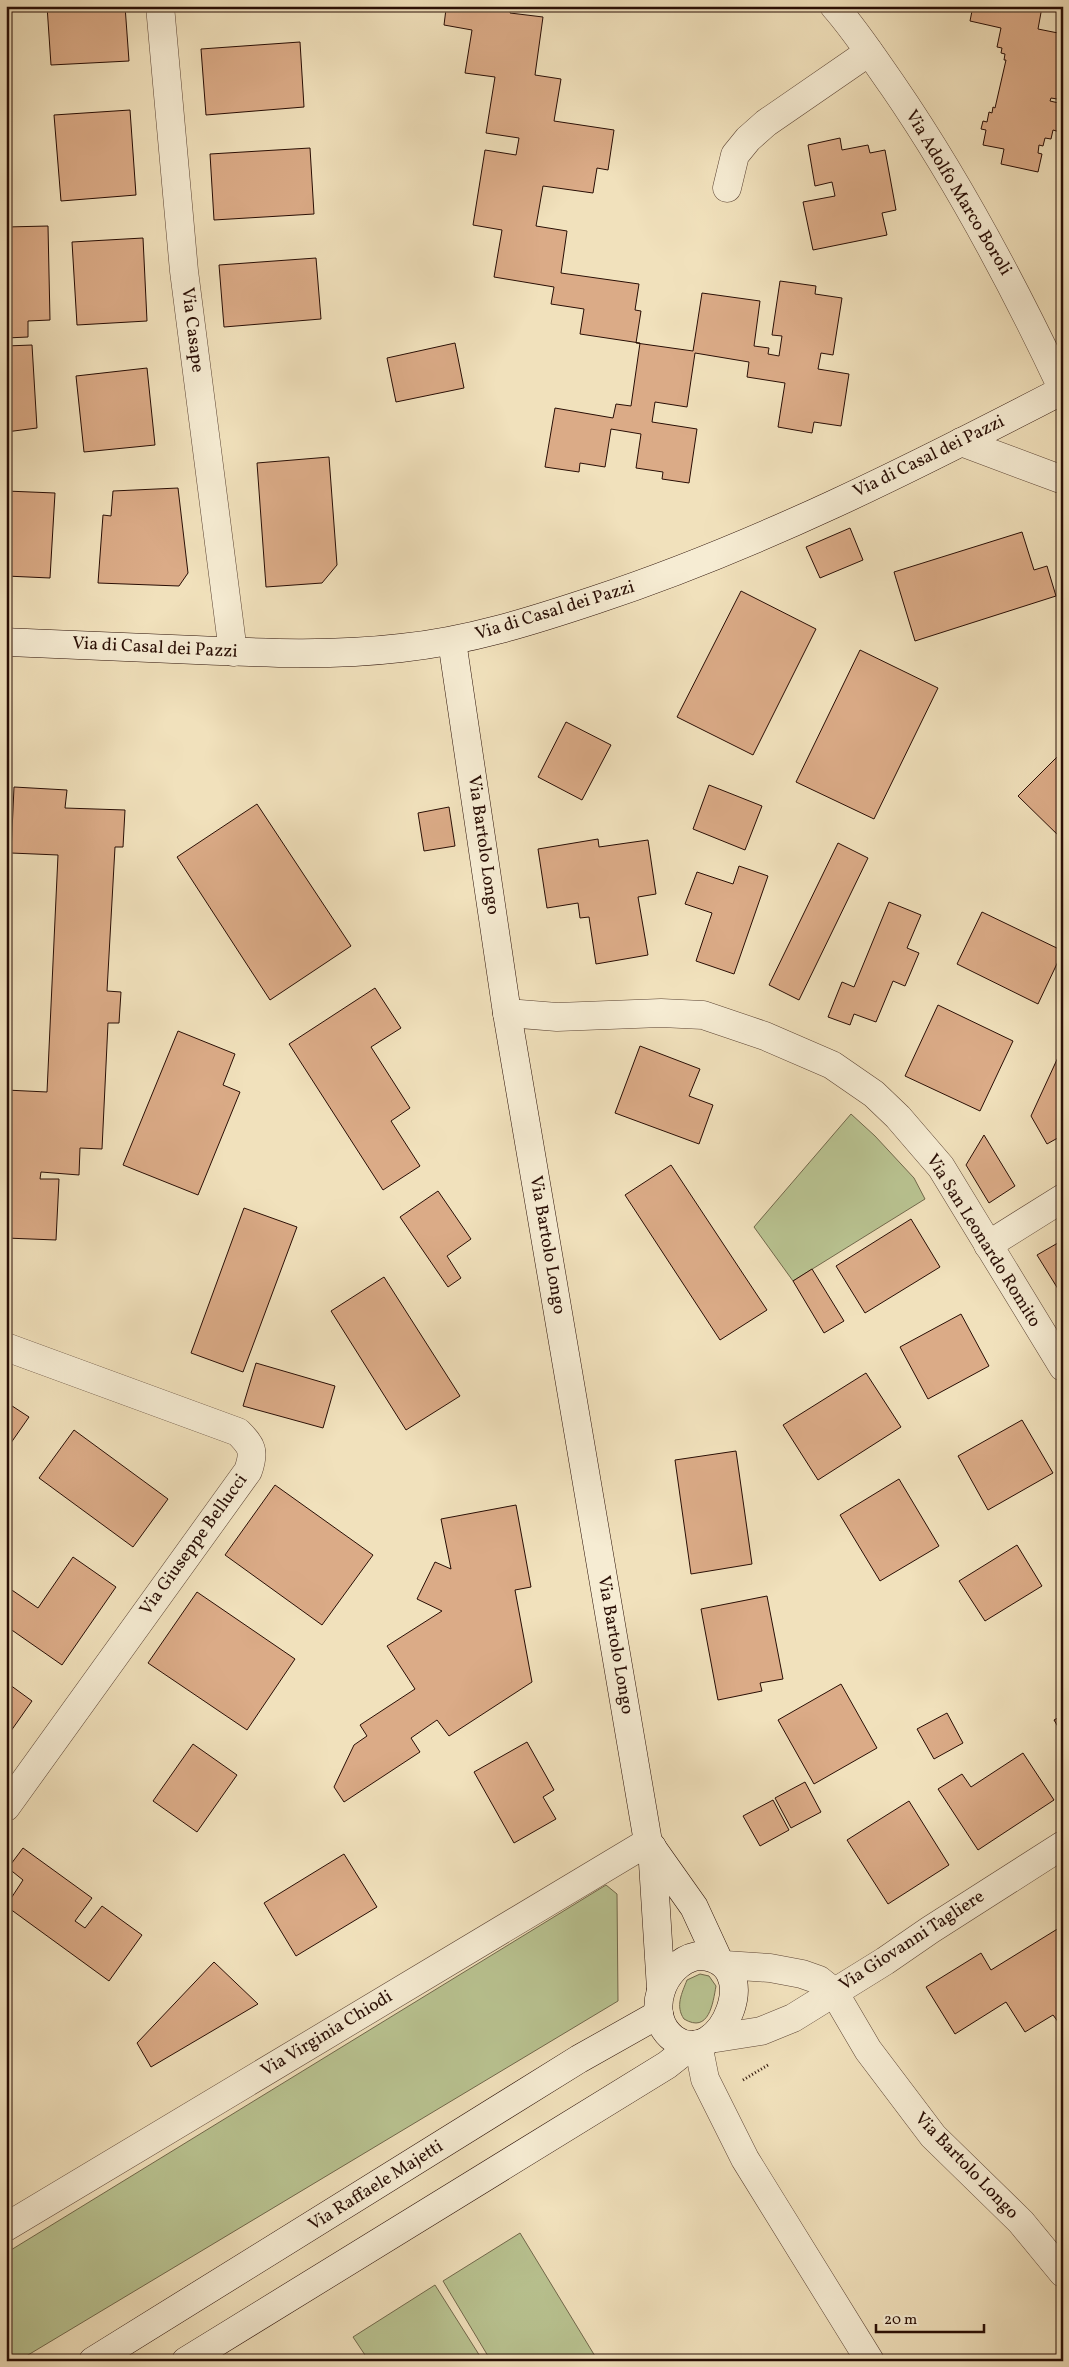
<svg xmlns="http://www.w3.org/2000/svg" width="1069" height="2367" viewBox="0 0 1069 2367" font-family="Vollkorn,serif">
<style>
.green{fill:#b9c391;stroke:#71684b}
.building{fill:#dbab87;stroke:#290e05}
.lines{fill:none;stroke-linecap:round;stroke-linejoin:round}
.street-casing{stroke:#5b4333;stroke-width:29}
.secondary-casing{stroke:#290e05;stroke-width:29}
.path{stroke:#290e05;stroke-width:3;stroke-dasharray:1 2.5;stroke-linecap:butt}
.street{stroke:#f6ecd3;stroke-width:28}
.secondary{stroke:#f6ecd3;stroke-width:28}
.labels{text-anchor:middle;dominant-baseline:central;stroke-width:4.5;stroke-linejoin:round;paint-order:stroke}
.street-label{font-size:18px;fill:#290e05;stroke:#f6ecd3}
</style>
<rect width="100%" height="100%" fill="#f1e1bc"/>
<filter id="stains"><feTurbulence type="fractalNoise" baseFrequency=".004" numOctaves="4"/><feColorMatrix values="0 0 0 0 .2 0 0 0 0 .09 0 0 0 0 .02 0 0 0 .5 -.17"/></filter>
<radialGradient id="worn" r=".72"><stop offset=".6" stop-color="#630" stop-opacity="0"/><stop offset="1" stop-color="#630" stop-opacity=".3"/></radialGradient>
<!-- green -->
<g class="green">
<polygon points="851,1114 875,1136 914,1178 925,1199 793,1281 754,1227"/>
<polygon points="606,1885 617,1894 618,2001 18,2361 11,2361 6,2356 6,2253"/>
<path d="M700 1974 709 1976 716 1986C713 2003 709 2034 684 2019 675 2006 682 1993 687 1980Z"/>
<polygon points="520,2233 598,2361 491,2361 443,2281"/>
<polygon points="435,2285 483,2361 369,2361 353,2337"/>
</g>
<!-- building -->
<g class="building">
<polygon points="47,6 125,6 129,61 51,65"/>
<polygon points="427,6 511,6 510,13 543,17 535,75 561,79 554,121 614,130 608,170 597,168 593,193 543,186 536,226 567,231 561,273 639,284 635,310 641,311 636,343 693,351 702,293 760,301 754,346 769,348 768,354 779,356 782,336 772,335 780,281 816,286 815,294 842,298 833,355 821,353 818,369 849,374 841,426 814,422 812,433 778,427 785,383 747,377 749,362 695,353 687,407 655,402 652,422 697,429 689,483 662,479 663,472 636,468 641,434 611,429 605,467 580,463 579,472 545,467 555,408 613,418 616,404 631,406 640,343 580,334 584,309 551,304 554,287 494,277 502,230 473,225 485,150 516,155 519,138 486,133 495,77 465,73 472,30 444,25 446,9"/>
<polygon points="973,6 1042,7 1038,29 1063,34 1063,61 1060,61 1063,61 1063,100 1051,98 1050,101 1063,104 1063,120 1060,132 1053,130 1051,139 1045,138 1043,146 1039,145 1038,153 1042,154 1038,172 1001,164 1004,149 983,145 986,130 981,129 983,121 987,122 989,112 992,113 993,107 995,108 1006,60 1004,60 1005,54 1001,53 1002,48 997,47 1001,28 970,21"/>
<polygon points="300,42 304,107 206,115 201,49"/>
<polygon points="130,110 136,195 61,201 54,115"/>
<polygon points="840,138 842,150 868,145 870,153 885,150 896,210 882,213 887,235 813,250 803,202 835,196 832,182 815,186 808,145"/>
<polygon points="310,148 314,214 214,220 210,154"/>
<polygon points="48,226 50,320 28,321 28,337 6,338 6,227"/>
<polygon points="143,238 147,321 77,325 72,242"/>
<polygon points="316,258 321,319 224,327 219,265"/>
<polygon points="455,343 464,388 396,402 387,358"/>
<polygon points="32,345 37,428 6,432 6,346"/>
<polygon points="147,368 155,445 84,452 76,376"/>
<polygon points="329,457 337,565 322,583 266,587 257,463"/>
<polygon points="178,488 188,573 179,586 98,583 103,515 111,516 113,491"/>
<polygon points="6,491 55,493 50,578 6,576"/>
<polygon points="850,528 863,560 820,578 806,547"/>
<polygon points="1022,532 1034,570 1047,566 1056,596 915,641 894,572"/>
<polygon points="741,591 816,629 753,755 677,717"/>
<polygon points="860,650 938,688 874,819 796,782"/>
<polygon points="566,722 611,745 582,800 538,777"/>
<polygon points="1063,751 1063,840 1018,796"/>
<polygon points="709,785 762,806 745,850 693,829"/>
<polygon points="14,787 67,790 65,808 125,810 123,847 115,847 107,991 121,992 119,1023 108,1023 102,1149 80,1148 79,1175 41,1172 40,1179 59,1179 56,1240 6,1238 6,1090 47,1092 58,855 11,853"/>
<polygon points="257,804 351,946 270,1000 177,857"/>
<polygon points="449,807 455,846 424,851 418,813"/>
<polygon points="598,839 599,847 648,840 656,894 638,897 648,955 596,964 589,917 580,918 578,903 547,908 538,849"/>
<polygon points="838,843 868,858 799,1000 769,985"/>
<polygon points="739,866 768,876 734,974 696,961 712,913 685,904 697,872 733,884"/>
<polygon points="889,902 921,915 907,948 919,953 905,986 893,981 876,1022 854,1014 850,1025 828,1017 842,982 854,987"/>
<polygon points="982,912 1063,951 1038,1004 957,964"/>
<polygon points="375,988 401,1028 371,1047 410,1108 391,1121 420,1166 383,1190 289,1044"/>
<polygon points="938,1005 1013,1041 980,1111 905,1076"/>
<polygon points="178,1031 235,1054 223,1085 240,1092 198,1195 123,1165"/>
<polygon points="640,1046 700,1069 689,1096 713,1105 699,1144 615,1113"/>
<polygon points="1060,1053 1063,1054 1063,1135 1047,1144 1031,1116"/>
<polygon points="984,1135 1015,1186 989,1203 966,1165"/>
<polygon points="671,1165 767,1310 720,1340 625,1195"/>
<polygon points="438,1191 471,1239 447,1256 461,1278 448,1287 400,1217"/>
<polygon points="244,1208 297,1227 243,1372 191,1353"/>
<polygon points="911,1219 940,1267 865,1313 836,1266"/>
<polygon points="1063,1240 1063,1297 1037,1255"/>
<polygon points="812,1269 844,1321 824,1333 793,1281"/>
<polygon points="384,1277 460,1396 406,1430 331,1311"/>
<polygon points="961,1314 989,1366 928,1399 900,1347"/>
<polygon points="256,1363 335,1386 323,1428 243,1406"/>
<polygon points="866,1373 901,1427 818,1480 783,1425"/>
<polygon points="6,1402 29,1417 6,1450"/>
<polygon points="1022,1420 1053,1473 988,1510 958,1456"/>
<polygon points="74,1430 168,1499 133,1547 39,1478"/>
<polygon points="736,1451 752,1564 691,1574 675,1460"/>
<polygon points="899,1479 939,1546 880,1581 840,1515"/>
<polygon points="275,1485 373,1555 322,1625 225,1555"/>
<polygon points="516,1505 531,1587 515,1590 532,1682 449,1736 437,1720 411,1738 420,1752 344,1802 334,1787 354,1745 367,1736 360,1725 415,1689 387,1646 442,1611 417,1599 435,1562 451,1569 441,1519"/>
<polygon points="1017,1545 1042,1586 985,1621 959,1581"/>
<polygon points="73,1557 116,1587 62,1665 6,1626 6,1586 38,1608"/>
<polygon points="197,1592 295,1659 247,1730 148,1663"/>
<polygon points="767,1596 783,1679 760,1683 762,1691 718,1700 701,1609"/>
<polygon points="6,1682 32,1701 6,1738"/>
<polygon points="841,1684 877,1748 814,1784 778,1720"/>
<polygon points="947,1713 963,1743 934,1759 917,1729"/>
<polygon points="1063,1715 1063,1735 1054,1720"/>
<polygon points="527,1742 554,1790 543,1797 556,1819 514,1843 474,1772"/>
<polygon points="193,1744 237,1775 197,1832 153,1801"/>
<polygon points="1023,1753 1054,1800 978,1850 938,1789 962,1774 971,1787"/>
<polygon points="805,1782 821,1812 791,1828 775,1798"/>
<polygon points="773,1800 789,1830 760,1846 743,1816"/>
<polygon points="909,1801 949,1865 888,1904 847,1840"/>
<polygon points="23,1848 92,1898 75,1921 85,1928 102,1906 142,1935 109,1981 6,1906 23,1880 8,1868"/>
<polygon points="344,1854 377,1907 296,1956 264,1903"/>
<polygon points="1059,1928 1063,1935 1063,2021 1059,2023 1053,2015 1025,2032 1006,2002 955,2034 926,1987 981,1953 991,1970"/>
<polygon points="214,1962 258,2004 151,2067 137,2043"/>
<polygon points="6,1979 12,1983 6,1990"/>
</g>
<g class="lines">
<!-- street casing -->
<g class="street-casing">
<g id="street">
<polyline points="160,6 184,271 233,652"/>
<path d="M834 6C856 31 874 59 893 86 959 182 1013 284 1063 390"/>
<polyline points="727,188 735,155 748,139 766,123 869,52"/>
<polyline points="961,442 1063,480"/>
<polyline points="507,1013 557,1017 661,1013 703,1015 765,1036 832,1065 874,1094 898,1117 941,1167 1063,1367"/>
<polyline points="988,1245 1063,1198"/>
<path d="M6 1347 238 1432C252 1446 255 1451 248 1471L6 1807"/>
<polyline points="725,1965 770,1968 802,1974 819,1980 834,1992 868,2050 933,2136 1021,2222 1063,2273"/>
<polyline points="710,2039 761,2031 793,2018 885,1961 930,1930 1063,1845"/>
<polyline points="698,2044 705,2079 745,2159 870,2361"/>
<polyline points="6,2227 648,1842"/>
</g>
</g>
<!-- secondary casing -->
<g class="secondary-casing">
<g id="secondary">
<polyline points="452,641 507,1013 648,1842 694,1907 718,1959"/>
<path d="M6 642C69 645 132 647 196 650 264 653 333 656 401 648 469 641 532 621 595 600 758 546 911 469 1063 390"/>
<polyline points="652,1847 661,1989"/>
<path d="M697 1956C769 1956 721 2073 674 2039 643 2016 662 1963 697 1956Z"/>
<polyline points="93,2361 579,2059 659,2014"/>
<polyline points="186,2361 667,2065 691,2046"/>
</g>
</g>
<!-- path -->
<polyline class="path" points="743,2080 768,2065"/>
<!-- street -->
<use href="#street" class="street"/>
<!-- secondary -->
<use href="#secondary" class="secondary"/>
</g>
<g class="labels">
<!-- street labels -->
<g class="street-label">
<text transform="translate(958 193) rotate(59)">Via Adolfo Marco Boroli</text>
<text transform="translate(192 330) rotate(83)">Via Casape</text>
<text transform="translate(929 457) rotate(-26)">Via di Casal dei Pazzi</text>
<text transform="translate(555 611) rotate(-17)">Via di Casal dei Pazzi</text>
<text transform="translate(155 648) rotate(3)">Via di Casal dei Pazzi</text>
<text transform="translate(483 845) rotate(82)">Via Bartolo Longo</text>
<text transform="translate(983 1241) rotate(58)">Via San Leonardo Romito</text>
<text transform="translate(547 1245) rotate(80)">Via Bartolo Longo</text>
<text transform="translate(194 1545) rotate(-54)">Via Giuseppe Bellucci</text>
<text transform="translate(615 1645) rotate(80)">Via Bartolo Longo</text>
<text transform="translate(912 1941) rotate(-33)">Via Giovanni Tagliere</text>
<text transform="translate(327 2034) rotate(-31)">Via Virginia Chiodi</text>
<text transform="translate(966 2166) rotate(46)">Via Bartolo Longo</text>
<text transform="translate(376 2186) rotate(-32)">Via Raffaele Majetti</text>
</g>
</g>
<!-- margin -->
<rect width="1069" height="2367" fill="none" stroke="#f1e1bc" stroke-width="25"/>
<rect x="8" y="8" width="1054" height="2352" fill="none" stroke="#290e05" stroke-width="2.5"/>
<rect x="12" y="12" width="1044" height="2342" fill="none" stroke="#290e05"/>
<!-- scale -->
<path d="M876 2324v8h108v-8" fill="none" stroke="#290e05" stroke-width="2.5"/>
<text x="884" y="2324" font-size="15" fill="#290e05" stroke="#f6ecd3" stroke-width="4" paint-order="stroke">20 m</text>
<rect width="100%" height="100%" filter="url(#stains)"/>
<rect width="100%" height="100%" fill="url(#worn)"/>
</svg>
